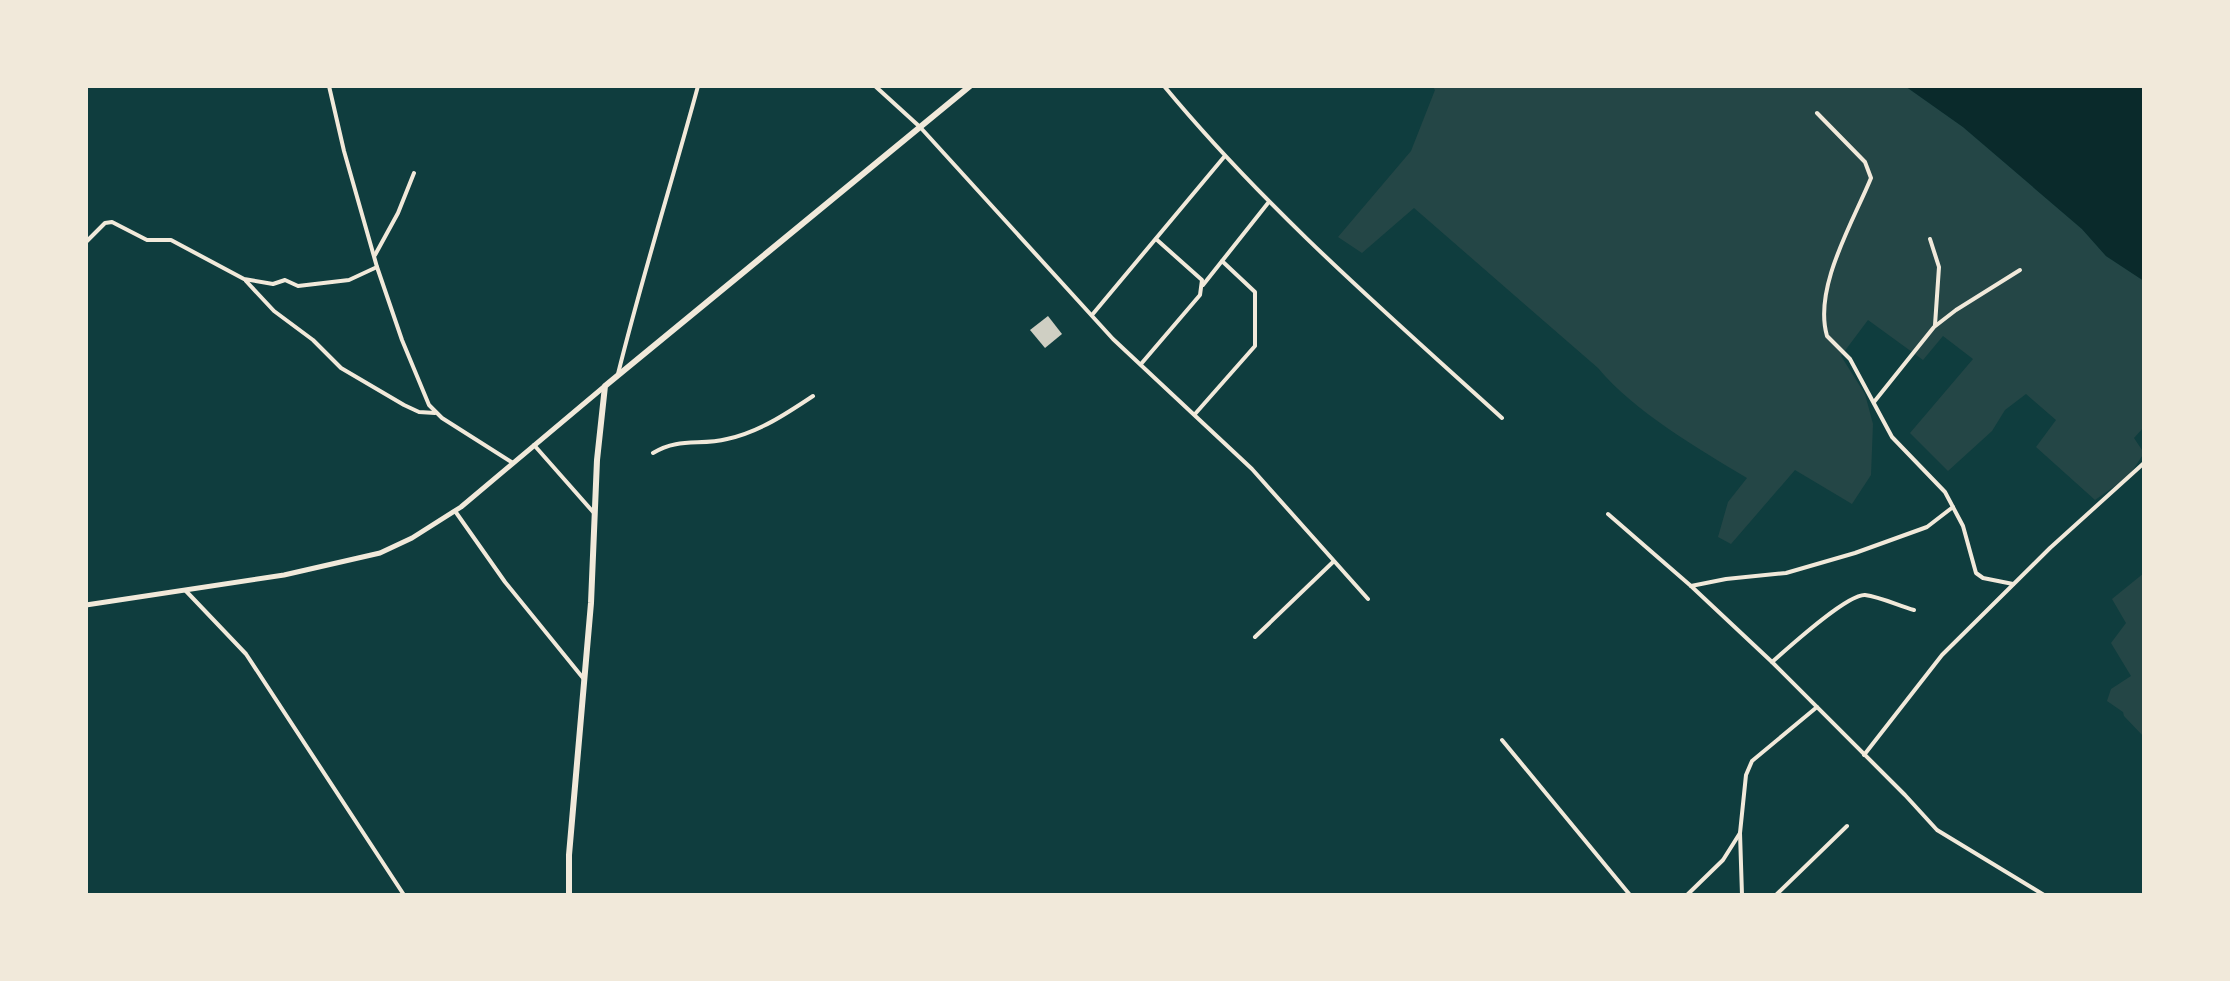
<svg xmlns="http://www.w3.org/2000/svg" width="2230" height="981" viewBox="0 0 2230 981" font-family="Karla,sans-serif">
<style>
.green{fill:#244646}
.water{fill:#0a2a2b}
.building{fill:#cfcfc3}
.lines{fill:none;stroke-linecap:round;stroke-linejoin:round}
.minor{stroke:#f1e9da;stroke-width:4}
.tertiary{stroke:#f1e9da;stroke-width:5}
.secondary{stroke:#f1e9da;stroke-width:6}
</style>
<rect width="100%" height="100%" fill="#0f3d3e"/>
<!-- green -->
<g class="green">
<path d="M1432 86H1905L1963 127 2082 229 2106 256 2144 281V427L2134 438 2144 453 2129 476 2095 500 2036 447 2056 420 2026 394 2005 410 1992 431 1948 471 1910 433 1973 359 1943 336 1923 360 1868 320 1841 356 1865 394 1873 424 1871 475 1852 504 1795 470 1731 544 1718 537 1728 502 1747 478C1697 448 1635 412 1598 368L1414 208 1362 253 1338 237 1411 151 1435 90Z"/>
<polygon points="2144,573 2144,737 2124,716 2123,712 2107,701 2111,689 2131,676 2111,643 2126,623 2112,599"/>
</g>
<!-- water -->
<polygon class="water" points="1905,86 2144,86 2144,281 2106,256 2082,229 1963,127"/>
<!-- building -->
<polygon class="building" points="1048,316 1062,334 1045,348 1030,330"/>
<g class="lines">
<!-- minor -->
<g class="minor">
<polyline points="329,86 344,151 377,267 402,340 429,405 442,418 513,463"/>
<polyline points="875,86 920,127 1113,339 1252,469 1368,599"/>
<path d="M1164 86C1265 208 1385 312 1502 418"/>
<path d="M1817 113 1865 162 1871 178C1853 222 1813 288 1827 336L1850 359 1892 437 1945 492 1963 526 1976 573 1983 578 2013 584"/>
<polyline points="1930,239 1939,267 1935,325"/>
<polyline points="86,242 105,223 112,222 147,240 171,240 244,279 273,284 285,280 298,286 349,280 377,267"/>
<polyline points="375,255 398,213 414,173"/>
<polyline points="246,281 274,311 313,340 341,368 404,405 419,412 435,413"/>
<polyline points="1203,285 1268,203"/>
<polyline points="1092,315 1224,157"/>
<polyline points="1141,364 1200,295 1202,280 1156,239"/>
<path d="M618 374C642 277 672 182 698 86"/>
<polyline points="1874,402 1934,327 1956,310 2020,270"/>
<polyline points="1195,414 1255,346 1255,292 1222,261"/>
<polyline points="534,445 594,513"/>
<path d="M653 453C679 437 700 446 727 439 759 432 786 414 813 396"/>
<polyline points="455,511 505,582 583,678"/>
<polyline points="1608,514 1691,586 1772,662 1905,795 1937,830 2044,895"/>
<polyline points="1691,586 1726,579 1786,573 1855,553 1927,527 1953,507"/>
<polyline points="185,590 246,654 404,895"/>
<polyline points="1255,637 1333,562"/>
<path d="M1772 662C1788 648 1847 594 1865 595 1881 597 1899 606 1914 610"/>
<polyline points="1502,740 1630,895"/>
<polyline points="1864,755 1942,655 2050,548 2144,463"/>
<polyline points="1740,833 1742,895"/>
<polyline points="1687,895 1723,860 1740,833 1746,775 1752,761 1817,707"/>
<polyline points="1776,895 1847,826"/>
</g>
<!-- tertiary -->
<polyline class="tertiary" points="86,605 284,575 380,553 412,538 461,507 605,386"/>
<!-- secondary -->
<polyline class="secondary" points="569,895 569,855 591,603 597,460 605,386 970,86"/>
</g>
<!-- border -->
<rect width="2230" height="981" fill="none" stroke="#f1e9da" stroke-width="176"/>
</svg>
